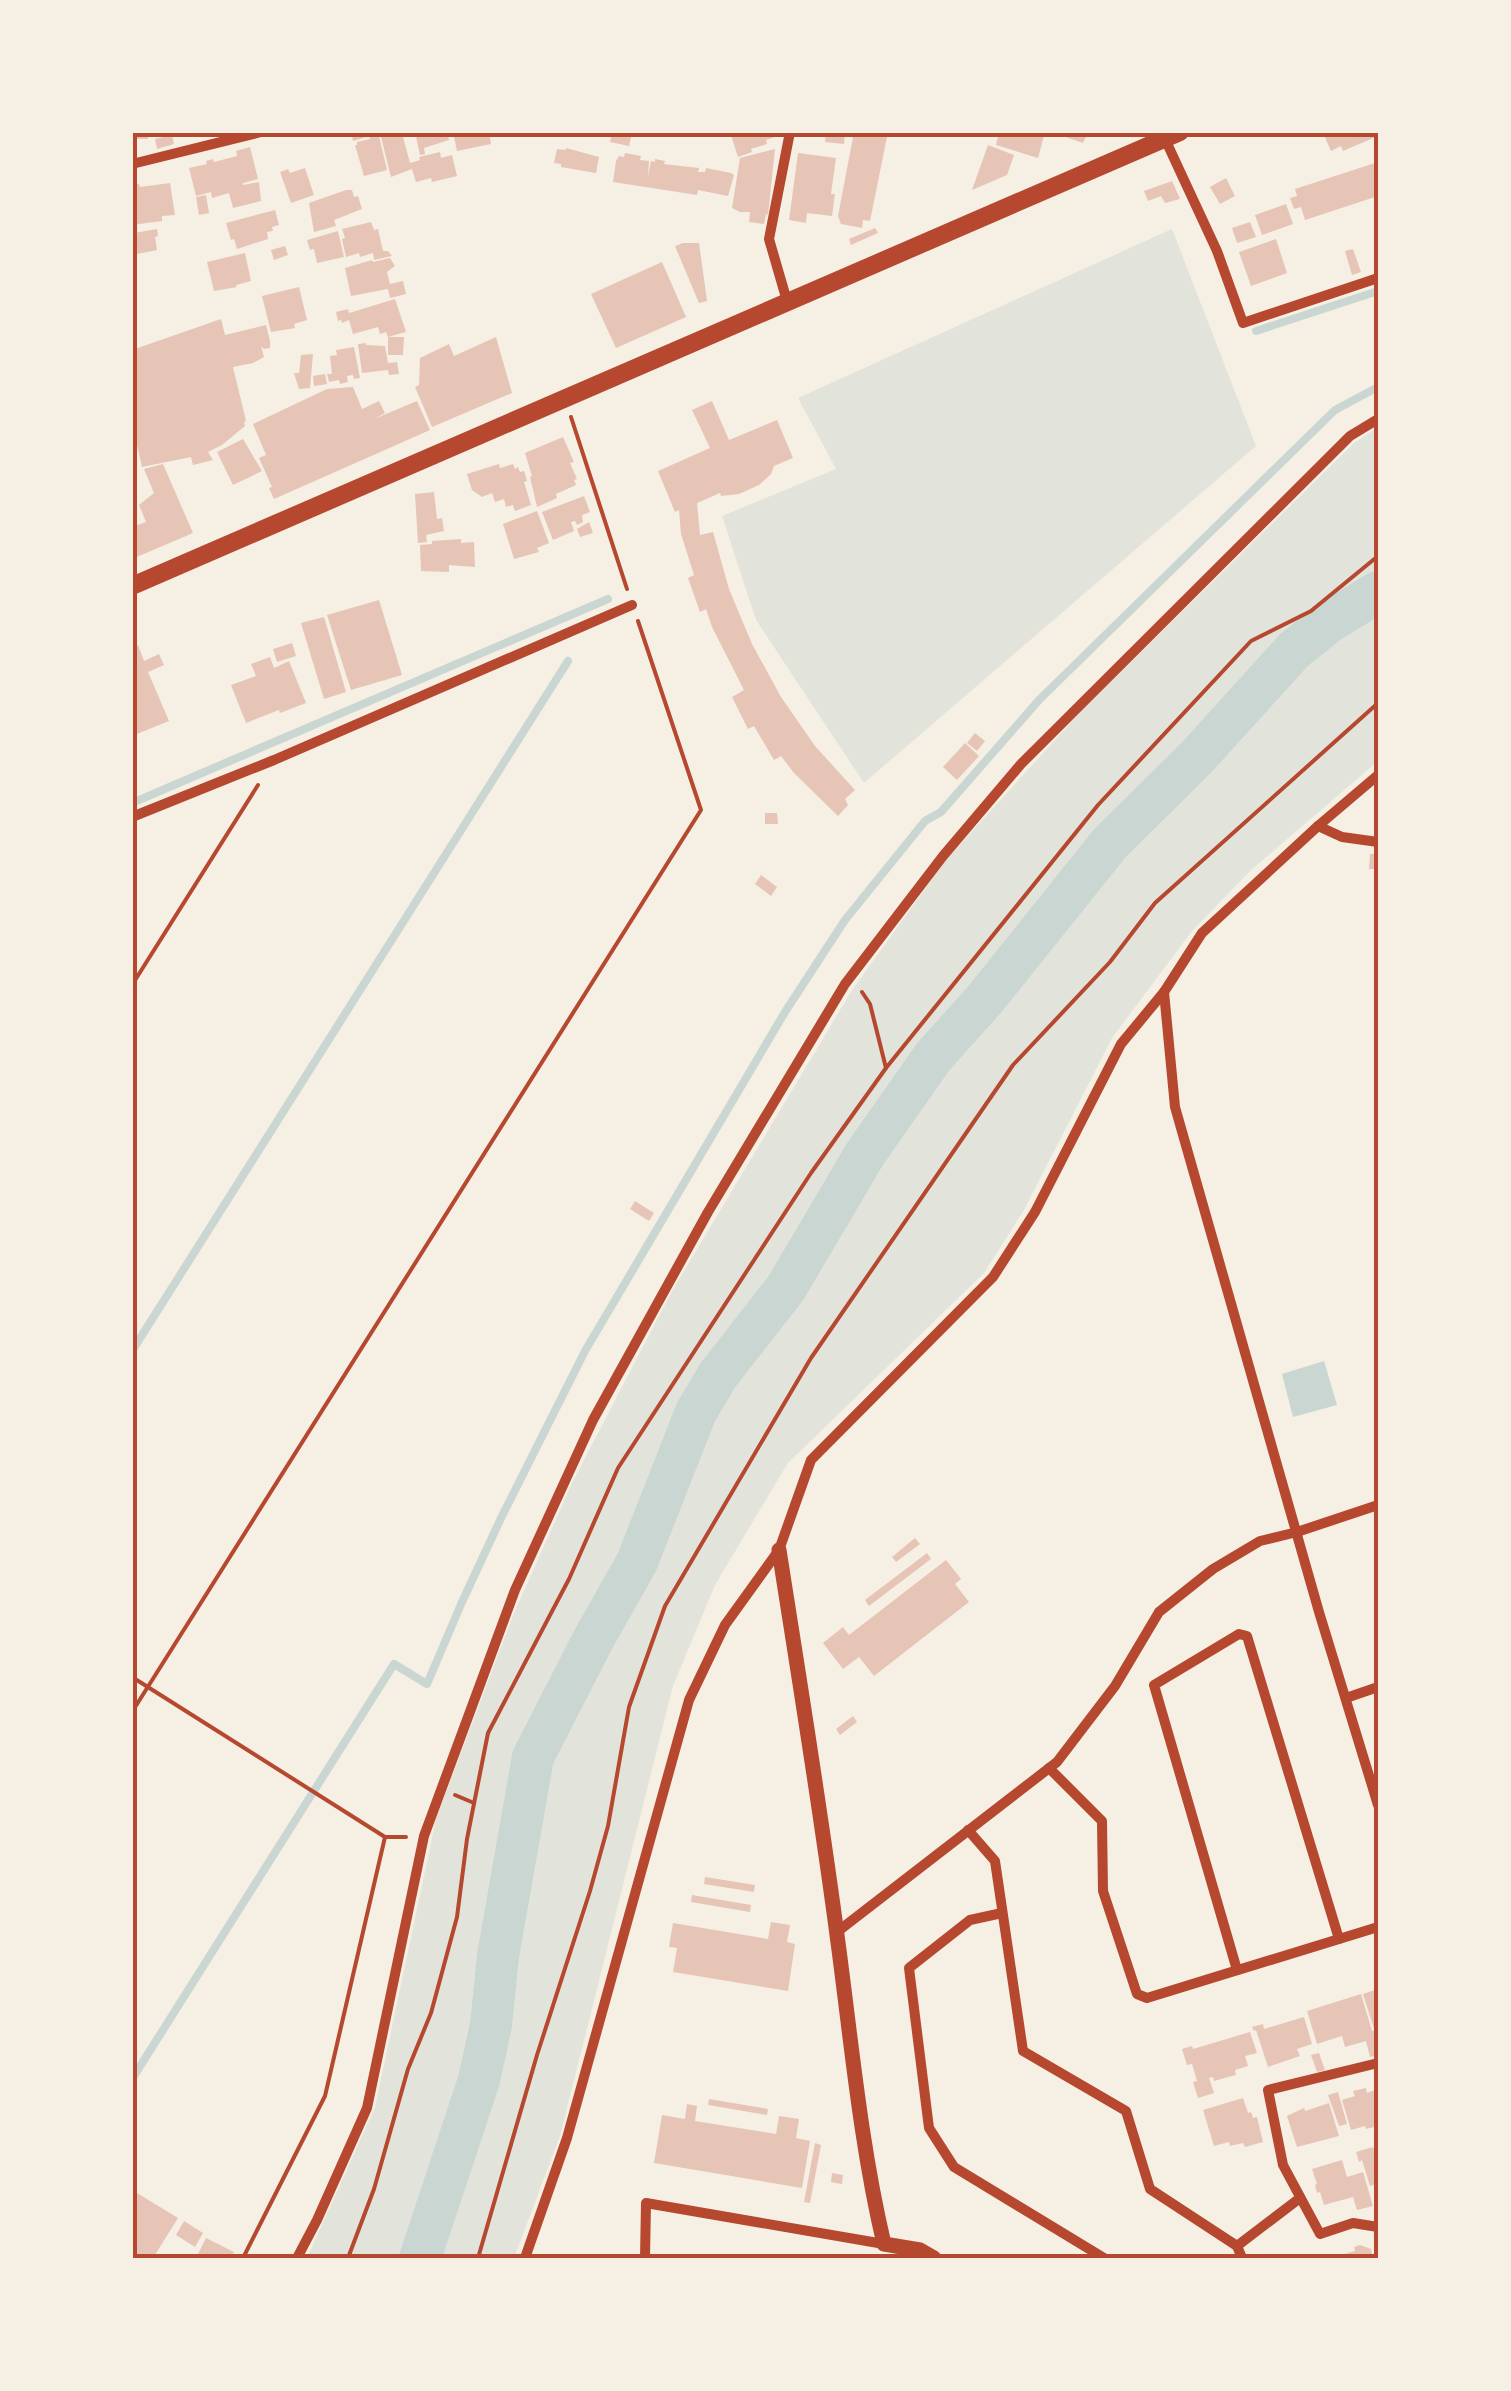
<svg xmlns="http://www.w3.org/2000/svg" width="1511" height="2391" viewBox="0 0 1511 2391" font-family="Karla,sans-serif">
<style>
.green{fill:#e2e4dc}
.water{fill:#c9d6d2}
.lines{fill:none;stroke-linecap:round;stroke-linejoin:round}
.stream{stroke:#c9d6d2;stroke-width:8}
.river{stroke:#c9d6d2;stroke-width:42}
.building{fill:#e6c5b7}
.path{stroke:#b5482f;stroke-width:4}
.minor{stroke:#b5482f;stroke-width:10}
.tertiary{stroke:#b5482f;stroke-width:15}
.secondary{stroke:#b5482f;stroke-width:18}
.neatline{fill:none;stroke:#b5482f;stroke-width:4}
</style>
<rect width="100%" height="100%" fill="#f6efe4"/>
<!-- green -->
<g class="green">
<polygon points="1172,229 1256,446 864,783 756,620 722,516 836,469 798,398"/>
<polygon points="1378,427 1378,761 1250,871 1192,931 1112,1038 1024,1210 984,1273 788,1463 715,1585 673,1686 560,2136 514,2258 307,2258 375,2107 436,1819 514,1613 573,1481 672,1291 852,990 946,860 1083,709 1354,443"/>
</g>
<!-- water -->
<polygon class="water" points="1324,1361 1337,1405 1293,1417 1282,1374"/>
<g class="lines">
<!-- stream -->
<g class="stream">
<polyline points="1256,331 1378,291"/>
<polyline points="132,803 608,599"/>
<polyline points="132,1351 568,661"/>
<polyline points="132,2079 394,1664 427,1684 462,1602 502,1516 585,1351 785,1012 845,920 925,821 941,812 1039,700 1335,410 1378,387"/>
</g>
<!-- river -->
<polyline class="river" points="420,2258 479,2080 491,2025 498,1956 533,1757 593,1640 637,1562 696,1412 718,1375 786,1288 865,1154 933,1057 985,999 1110,843 1196,758 1294,650 1329,622 1378,592"/>
</g>
<!-- building -->
<g class="building">
<rect x="132" y="132" width="16" height="7"/>
<polygon points="351,132 378,132 387,170 364,176 355,145 357,145 357,142 370,139 369,136 353,141"/>
<polygon points="387,132 392,133 393,136 402,133 410,163 420,160 419,157 440,152 441,158 452,155 457,176 432,182 431,178 416,182 412,169 391,177 380,133"/>
<polygon points="415,132 447,132 449,140 424,148 425,154 420,155"/>
<polygon points="453,132 489,132 491,144 457,151"/>
<polygon points="730,132 787,132 787,133 766,140 767,144 751,149 752,152 738,157"/>
<polygon points="826,132 845,132 844,144 825,142"/>
<polygon points="854,132 888,132 870,221 863,220 862,228 841,224 838,216"/>
<polygon points="999,132 1045,132 1038,158 996,145"/>
<polygon points="1051,132 1088,132 1083,143"/>
<polygon points="1331,132 1378,132 1378,136 1343,151 1341,146 1331,151 1324,135"/>
<polygon points="612,133 631,137 629,146 610,142"/>
<polygon points="172,135 174,144 157,149 155,139"/>
<polygon points="988,145 1014,155 1007,175 972,190"/>
<polygon points="250,147 258,179 243,183 243,185 259,182 261,201 233,208 229,193 212,198 211,192 196,196 189,168 207,164 206,161 213,159 214,162 237,156 236,151"/>
<polygon points="566,148 599,157 596,173 561,167 561,164 554,163 557,149 566,150"/>
<polygon points="775,149 768,215 766,214 764,224 749,222 750,212 740,212 732,208 740,158"/>
<polygon points="625,153 641,156 640,160 649,161 648,177 651,161 655,162 655,159 665,161 664,164 699,168 698,172 705,172 706,168 731,173 734,175 728,196 698,190 697,195 613,182 616,161 619,156 624,157"/>
<polygon points="798,153 836,158 831,194 835,194 832,216 807,213 806,223 789,220"/>
<polygon points="1378,162 1378,196 1305,220 1301,207 1294,209 1290,198 1297,196 1295,189"/>
<polygon points="305,168 314,195 291,203 280,172 288,169 290,173"/>
<polygon points="1226,178 1235,196 1220,204 1210,187"/>
<polygon points="1172,181 1180,199 1165,203 1161,196 1148,201 1144,191"/>
<polygon points="170,183 175,215 162,216 162,221 132,225 132,185 139,184 140,187"/>
<polygon points="346,190 352,190 354,197 358,196 362,209 334,220 336,226 314,232 309,203"/>
<polygon points="206,195 209,213 199,215 196,197"/>
<polygon points="1286,204 1293,224 1262,235 1255,215"/>
<polygon points="275,210 279,225 272,227 273,231 267,232 268,239 237,249 234,239 231,240 226,223"/>
<polygon points="371,222 374,230 378,229 383,251 388,251 392,256 374,260 373,253 360,257 359,253 346,257 342,239 345,238 342,229"/>
<polygon points="1250,222 1256,237 1237,243 1232,228"/>
<polygon points="875,228 878,233 851,245 849,239"/>
<polygon points="157,229 158,236 155,237 157,250 137,254 134,233"/>
<polygon points="338,231 344,257 317,263 314,249 310,250 307,240"/>
<polygon points="1276,239 1287,273 1251,286 1239,252"/>
<polygon points="683,243 699,243 707,301 699,303 675,246"/>
<polygon points="285,246 288,255 274,260 271,250"/>
<polygon points="1353,249 1361,272 1352,275 1345,251"/>
<polygon points="245,253 251,281 236,285 237,287 214,291 207,262"/>
<polygon points="390,258 395,266 387,272 390,284 403,281 406,294 390,298 388,289 351,296 345,268 372,260 373,262"/>
<polygon points="662,262 686,317 616,348 591,294"/>
<polygon points="299,287 307,320 294,324 295,328 271,332 262,296"/>
<polygon points="395,299 406,332 388,337 386,332 380,334 378,327 353,334 349,320 342,323 341,320 338,321 336,312 348,309 349,313"/>
<polygon points="221,319 225,335 266,325 270,341 270,348 264,349 261,346 264,357 253,363 233,367 246,421 244,422 245,426 222,445 208,452 213,460 193,465 191,457 142,467 132,423 132,350"/>
<polygon points="388,337 404,337 403,355 388,355"/>
<polygon points="496,337 512,393 432,427 415,387 419,385 420,358 449,344 454,356"/>
<polygon points="366,343 366,345 385,346 388,363 397,362 399,374 389,375 388,370 362,373 358,344"/>
<polygon points="354,347 360,378 354,379 353,375 347,376 348,382 340,384 339,380 329,382 327,374 332,374 330,356 337,355 336,350"/>
<polygon points="313,354 310,388 299,389 294,373 299,373 301,355"/>
<polygon points="325,374 327,384 314,386 313,376"/>
<polygon points="353,387 362,409 379,401 385,413 374,419 417,401 430,430 274,499 269,488 272,487 259,458 266,455 253,424 327,389"/>
<polygon points="712,401 729,440 777,420 793,458 774,466 771,474 759,485 739,494 721,496 720,493 697,503 700,535 713,532 729,589 752,644 781,697 815,746 855,790 845,799 848,805 838,816 794,773 781,756 774,760 754,726 748,729 732,697 744,690 712,627 706,609 700,612 688,578 694,575 681,534 679,510 675,512 658,471 710,448 692,410"/>
<polygon points="563,437 574,462 570,463 577,479 574,480 576,485 556,494 557,498 537,507 530,477 532,476 525,453"/>
<polygon points="243,439 262,471 233,485 217,452"/>
<polygon points="163,464 193,533 132,559 132,527 146,522 139,505 154,493 144,469"/>
<polygon points="499,464 500,468 513,464 515,469 518,467 520,472 524,471 527,481 524,482 531,505 515,511 513,505 506,507 504,499 495,502 492,493 482,497 472,490 467,474"/>
<polygon points="434,492 437,519 442,518 444,531 426,535 427,542 418,543 415,494"/>
<polygon points="584,496 590,512 582,515 583,522 577,525 575,521 571,522 574,531 553,540 542,512"/>
<polygon points="537,511 549,543 537,548 539,552 514,559 503,524"/>
<polygon points="589,522 593,533 580,537 577,529"/>
<polygon points="461,539 461,543 474,542 475,567 449,565 449,572 421,571 420,545 432,544 432,541"/>
<polygon points="379,600 402,675 351,690 327,615"/>
<polygon points="324,617 346,692 324,699 301,623"/>
<polygon points="292,643 296,656 277,662 273,649"/>
<polygon points="138,645 144,661 159,654 164,665 148,672 169,721 132,736 132,647"/>
<polygon points="270,657 274,668 289,661 306,703 280,713 279,710 246,723 231,685 256,676 251,664"/>
<polygon points="975,733 985,741 977,751 967,743"/>
<polygon points="965,743 979,756 957,780 943,767"/>
<polygon points="765,813 777,813 778,824 765,824"/>
<polygon points="1370,854 1378,854 1378,869 1369,869"/>
<polygon points="761,875 777,887 771,896 755,884"/>
<polygon points="635,1201 654,1213 649,1221 630,1209"/>
<polygon points="915,1538 920,1544 896,1562 892,1557"/>
<polygon points="927,1553 931,1559 869,1606 865,1600"/>
<polygon points="946,1560 961,1579 955,1584 969,1602 874,1676 859,1657 843,1669 823,1643 843,1627 849,1635"/>
<polygon points="853,1716 857,1722 840,1735 836,1729"/>
<polygon points="705,1877 755,1885 754,1892 704,1884"/>
<polygon points="692,1895 751,1905 750,1912 691,1902"/>
<polygon points="771,1922 790,1925 787,1942 795,1944 788,1991 673,1972 677,1948 669,1947 673,1923 768,1939"/>
<polygon points="1378,1989 1378,2027 1374,2029 1363,1994"/>
<polygon points="1361,1994 1372,2031 1378,2029 1378,2038 1376,2039 1378,2055 1370,2057 1366,2041 1345,2047 1342,2036 1317,2044 1307,2011"/>
<polygon points="1304,2017 1312,2044 1297,2049 1300,2056 1268,2067 1256,2030 1254,2031 1252,2027 1263,2024 1264,2029"/>
<polygon points="1250,2032 1257,2053 1245,2056 1248,2066 1235,2070 1236,2075 1214,2081 1213,2077 1209,2078 1214,2093 1198,2098 1193,2082 1197,2081 1192,2064 1187,2065 1182,2049 1192,2046 1193,2049"/>
<polygon points="1319,2053 1325,2070 1317,2072 1311,2055"/>
<polygon points="1366,2088 1367,2093 1378,2089 1378,2126 1366,2129 1365,2126 1351,2130 1342,2100 1355,2096 1353,2091"/>
<polygon points="1338,2092 1347,2124 1339,2126 1328,2095"/>
<polygon points="1243,2098 1248,2113 1251,2112 1253,2118 1257,2117 1263,2142 1245,2147 1243,2143 1230,2146 1229,2142 1214,2146 1203,2110"/>
<polygon points="709,2099 768,2109 767,2115 708,2105"/>
<polygon points="1329,2103 1339,2136 1297,2147 1287,2116 1304,2108 1305,2111"/>
<polygon points="687,2104 697,2106 695,2121 776,2134 779,2116 799,2119 796,2138 810,2141 802,2188 654,2163 662,2115 685,2119"/>
<polygon points="815,2143 821,2145 810,2203 804,2202"/>
<polygon points="1373,2147 1375,2153 1378,2152 1378,2184 1370,2186 1362,2160 1359,2162 1356,2152"/>
<polygon points="1342,2160 1347,2177 1363,2172 1373,2206 1357,2210 1353,2197 1324,2205 1320,2192 1317,2193 1315,2185 1317,2184 1312,2169"/>
<polygon points="832,2173 843,2175 842,2184 831,2182"/>
<polygon points="137,2193 178,2218 153,2258 132,2258 132,2201"/>
<polygon points="184,2221 203,2233 195,2247 176,2235"/>
<polygon points="206,2238 234,2252 231,2258 196,2258"/>
<polygon points="1360,2245 1371,2249 1373,2258 1345,2258 1344,2254 1355,2251 1354,2247"/>
</g>
<g class="lines">
<!-- path -->
<g class="path">
<polyline points="571,417 627,589"/>
<polyline points="132,985 258,785"/>
<polyline points="862,992 870,1004 886,1068"/>
<polyline points="132,1677 385,1837 406,1837"/>
<polyline points="132,1712 701,810 638,621"/>
<polyline points="455,1795 474,1803"/>
<polyline points="243,2258 325,2096 385,1837"/>
<polyline points="348,2258 374,2189 408,2069 431,2013 457,1917 467,1839 488,1733 569,1579 618,1468 811,1173 886,1068 1098,805 1251,641 1311,611 1378,556"/>
<polyline points="478,2258 537,2055 590,1891 608,1826 629,1707 665,1606 811,1358 1013,1065 1110,962 1155,903 1378,703"/>
</g>
<!-- minor -->
<g class="minor">
<polyline points="1165,139 1217,251 1243,323 1378,278"/>
<polyline points="132,164 261,132"/>
<polyline points="787,301 769,239 790,132"/>
<polyline points="132,817 274,760 632,605"/>
<polyline points="1318,826 1342,837 1378,842"/>
<polyline points="1164,992 1175,1107 1319,1612 1378,1805"/>
<polyline points="1346,1698 1378,1687"/>
<polyline points="1049,1768 1102,1821 1103,1891 1137,1994 1147,1998 1378,1927"/>
<polyline points="968,1830 995,1861 1023,2051 1126,2111 1150,2189 1237,2246 1242,2258"/>
<polyline points="1002,1913 970,1920 909,1968 929,2128 954,2167 1104,2258"/>
<polyline points="837,1932 1057,1762 1115,1686 1159,1612 1213,1569 1260,1541 1297,1532 1378,1505"/>
<polyline points="1237,1970 1154,1685 1239,1634 1247,1636 1339,1939"/>
<polyline points="1378,2063 1268,2090 1283,2165 1320,2234 1353,2223 1378,2227"/>
<polyline points="1237,2246 1300,2198"/>
<polyline points="297,2258 317,2220 367,2108 424,1836 515,1590 593,1420 708,1212 845,984 943,856 1021,764 1350,436 1378,419"/>
<polyline points="525,2258 567,2138 689,1700 725,1625 779,1550 811,1460 993,1277 1035,1212 1121,1044 1164,992 1202,933 1318,826 1378,775"/>
<polyline points="645,2258 646,2203 884,2244"/>
</g>
<!-- tertiary -->
<path class="tertiary" d="M779 1550C799 1678 820 1806 837 1935 851 2038 860 2142 884 2244L920 2250 934 2258"/>
<!-- secondary -->
<polyline class="secondary" points="132,586 1180,132"/>
</g>
<!-- border -->
<rect width="1511" height="2391" fill="none" stroke="#f6efe4" stroke-width="270"/>
<rect x="135" y="135" width="1241" height="2121" class="neatline"/>
</svg>
